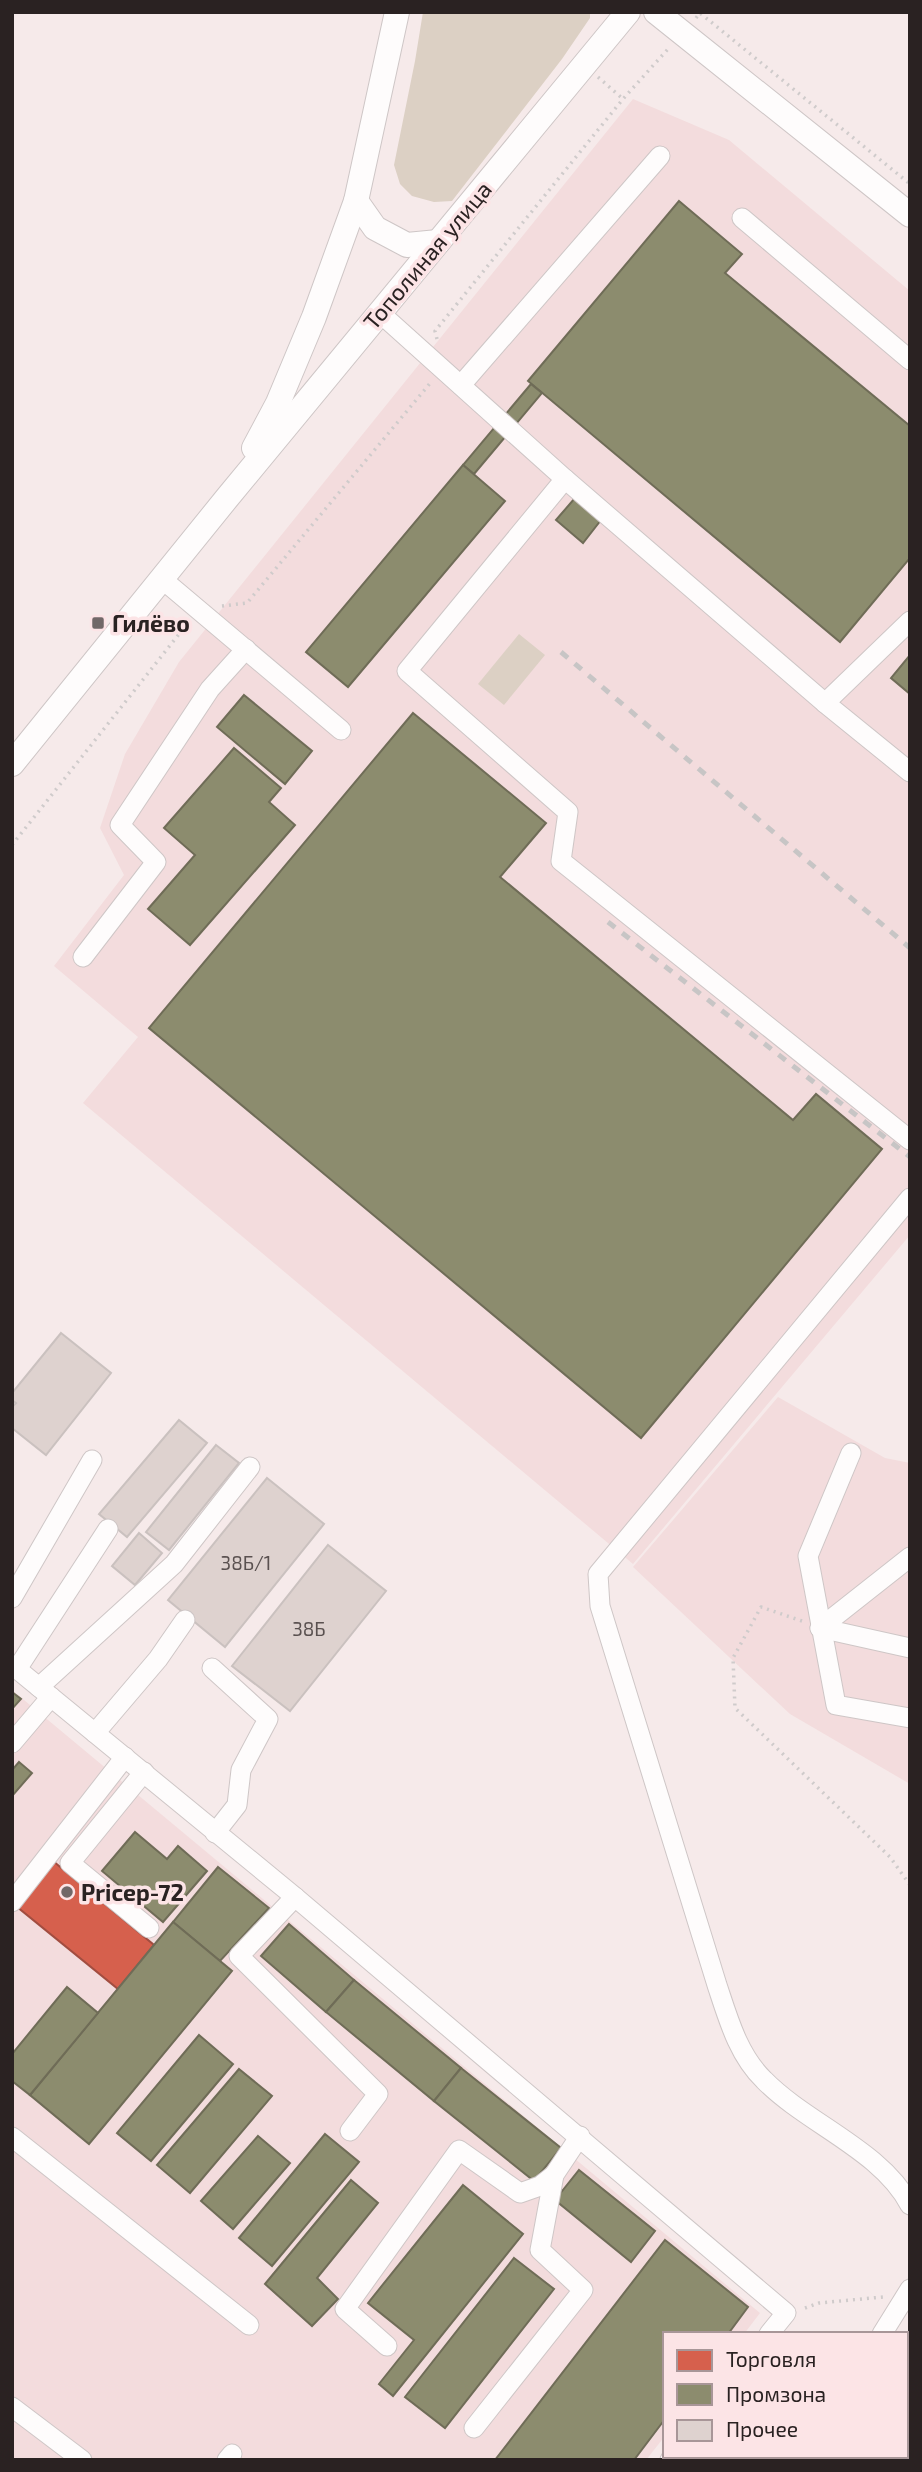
<svg xmlns="http://www.w3.org/2000/svg" width="922" height="2472" viewBox="0 0 922 2472" font-family="'Exo 2',sans-serif">
<style>
.built{fill:#f3dcdd}
.green{fill:#dcd0c4}
.shops{fill:#d6604d;stroke:#a24d40;stroke-width:2}
.industry{fill:#8c8c6e;stroke:#6f6c57;stroke-width:2}
.building{fill:#ded2cf;stroke:#cac1bf;stroke-width:2}
.lines{fill:none;stroke-linecap:round;stroke-linejoin:round}
.minor-casing{stroke:#cec6c6;stroke-width:21}
.major-casing{stroke:#cec6c6;stroke-width:26}
.path{stroke:#cfcbcb;stroke-width:3.5;stroke-dasharray:2 5;stroke-linecap:butt}
.minor{stroke:#fefcfc;stroke-width:19}
.major{stroke:#fefcfc;stroke-width:24}
.rail{stroke:#c7c5c5;stroke-width:5;stroke-dasharray:9 9;stroke-linecap:butt}
.poi-dot{fill:#716868;stroke:#fce4e6;stroke-width:2.5}
.labels{text-anchor:middle;dominant-baseline:central;stroke-width:7;stroke-linejoin:round;paint-order:stroke}
.number-label{font-size:19px;fill:#5a5150}
.street-label{font-size:23px;fill:#2a2222;stroke:#fce4e6}
.poi-label{font-size:23px;font-weight:bold;fill:#2a2222;stroke:#fce4e6;text-anchor:start}
</style>
<rect width="100%" height="100%" fill="#f6eaea"/>
<!-- built -->
<g class="built">
<polygon points="633,99 729,140 910,291 910,1235 633,1564 83,1103 138,1037 54,966 124,875 100,828 125,754 179,662"/>
<polygon points="778,1397 885,1458 910,1463 910,1784 790,1714 633,1567"/>
<polygon points="12,1690 760,2313 744,2334 665,2334 665,2436 646,2460 12,2460"/>
</g>
<!-- green -->
<g class="green">
<polygon points="423,12 590,12 590,18 562,59 452,201 434,202 412,196 400,184 394,165 415,61"/>
<polygon points="519,634 545,655 504,705 478,684"/>
</g>
<!-- shops -->
<polygon class="shops" points="53,1861 154,1945 118,1989 16,1906"/>
<!-- industry -->
<g class="industry">
<polygon points="679,201 742,254 725,273 910,426 910,558 840,642 528,381"/>
<polygon points="531,384 542,393 474,474 463,465"/>
<polygon points="463,465 505,501 348,687 306,652"/>
<polygon points="575,498 601,520 583,543 556,520"/>
<polygon points="910,655 910,694 891,678"/>
<polygon points="244,695 312,751 285,784 217,727"/>
<polygon points="413,713 546,823 500,877 793,1120 816,1094 882,1149 641,1438 149,1028"/>
<polygon points="234,748 281,788 269,802 295,825 190,945 148,909 195,855 164,828"/>
<polygon points="12,1692 21,1699 12,1709"/>
<polygon points="19,1762 32,1773 13,1795 12,1770"/>
<polygon points="135,1832 167,1859 178,1846 207,1871 163,1922 102,1871"/>
<polygon points="218,1867 269,1908 220,1961 173,1922"/>
<polygon points="173,1922 232,1971 89,2144 30,2095"/>
<polygon points="289,1924 354,1980 326,2012 261,1956"/>
<polygon points="354,1980 461,2068 434,2101 326,2012"/>
<polygon points="67,1987 98,2013 30,2095 12,2081 12,2054"/>
<polygon points="199,2035 233,2064 151,2161 117,2133"/>
<polygon points="461,2068 561,2148 534,2181 434,2101"/>
<polygon points="239,2069 272,2096 190,2193 157,2165"/>
<polygon points="325,2134 359,2162 272,2266 239,2238"/>
<polygon points="258,2136 290,2163 233,2229 201,2201"/>
<polygon points="579,2170 655,2231 631,2262 555,2200"/>
<polygon points="351,2180 378,2203 317,2278 338,2299 312,2326 265,2284"/>
<polygon points="463,2185 523,2234 393,2396 379,2384 414,2340 368,2303"/>
<polygon points="665,2240 748,2307 728,2334 665,2334 665,2419 634,2460 495,2460"/>
<polygon points="514,2258 554,2289 445,2428 405,2397"/>
</g>
<!-- building -->
<g class="building">
<polygon points="61,1333 111,1373 46,1455 12,1428 12,1407 16,1403 12,1400 12,1393"/>
<polygon points="179,1420 207,1443 127,1537 99,1514"/>
<polygon points="216,1445 239,1463 169,1550 146,1532"/>
<polygon points="267,1478 324,1524 225,1647 168,1600"/>
<polygon points="139,1533 162,1553 135,1585 112,1566"/>
<polygon points="328,1545 386,1591 290,1711 232,1666"/>
</g>
<g class="lines">
<!-- minor casing -->
<g class="minor-casing">
<g id="minor">
<polyline points="742,218 910,360"/>
<polyline points="380,313 565,479 407,671 568,812 561,861 910,1140"/>
<polyline points="461,385 660,156"/>
<polyline points="565,479 825,703"/>
<polyline points="162,579 341,730"/>
<polyline points="910,621 825,703 910,772"/>
<polyline points="83,957 156,862 120,825 210,689 246,649"/>
<path d="M910 1198 598 1574 600 1606 717 1985C728 2018 738 2055 764 2080 807 2124 881 2150 910 2205"/>
<polyline points="851,1453 808,1556 836,1705 910,1718"/>
<polyline points="12,1598 92,1460"/>
<polyline points="820,1628 910,1557"/>
<polyline points="820,1628 910,1648"/>
<polyline points="12,1665 295,1897 786,2313 769,2334"/>
<polyline points="212,1668 268,1719 241,1770 237,1805 215,1833"/>
<polyline points="17,1669 108,1529"/>
<polyline points="39,1687 174,1564 250,1467"/>
<polyline points="95,1733 158,1659 185,1620"/>
<polyline points="12,1743 51,1697"/>
<polyline points="144,1772 70,1863 149,1928"/>
<polyline points="295,1897 239,1956 378,2094 350,2131"/>
<polyline points="12,1902 125,1757"/>
<polyline points="12,2137 249,2325"/>
<polyline points="882,2334 910,2289"/>
<polyline points="387,2346 345,2309 459,2150 520,2193 540,2186 554,2175"/>
<polyline points="12,2407 82,2460"/>
<polyline points="474,2428 583,2290 540,2250 554,2175 580,2136"/>
<polyline points="854,2456 855,2460"/>
<polyline points="227,2460 232,2454"/>
<polyline points="670,2460 673,2456"/>
</g>
</g>
<!-- major casing -->
<g class="major-casing">
<g id="major">
<polyline points="656,12 910,215"/>
<polyline points="356,201 375,228 407,245 438,242"/>
<polyline points="254,448 278,403 314,317 356,201 397,12"/>
<polyline points="12,764 227,498 628,12"/>
</g>
</g>
<!-- path -->
<g class="path">
<polyline points="696,18 700,13 910,184"/>
<polyline points="598,77 623,99"/>
<polyline points="437,339 435,331 623,99 668,49"/>
<polyline points="222,606 247,603 432,381"/>
<polyline points="12,845 187,624"/>
<polyline points="802,1621 761,1607 733,1658 735,1708 890,1857 910,1885"/>
<polyline points="805,2308 819,2303 883,2297"/>
</g>
<!-- minor -->
<use href="#minor" class="minor"/>
<!-- major -->
<use href="#major" class="major"/>
<!-- rail -->
<g class="rail">
<polyline points="561,652 910,948"/>
<polyline points="608,922 910,1157"/>
</g>
</g>
<!-- markers -->
<g class="poi-dot">
<rect x="91" y="616" width="14" height="14" rx="3.5"/>
<circle cx="67" cy="1892" r="7"/>
</g>
<g class="labels">
<!-- number labels -->
<g class="number-label">
<text x="246" y="1562">38Б/1</text>
<text x="309" y="1628">38Б</text>
</g>
<!-- street labels -->
<g class="street-label">
<text transform="translate(427 255) rotate(-50)">Тополиная улица</text>
</g>
<!-- poi labels -->
<g class="poi-label">
<text x="112" y="623">Гилёво</text>
<text x="81" y="1892">Pricep-72</text>
</g>
</g>
<!-- border -->
<rect width="922" height="2472" fill="none" stroke="#2a2222" stroke-width="28"/>
<!-- legend -->
<rect x="663" y="2332" width="245" height="126" fill="#fce4e6" stroke="#a89698" stroke-width="2"/>
<rect x="677" y="2350" width="35" height="21" fill="#d6604d" stroke="#a89698" stroke-width="2"/>
<text x="726" y="2367" font-size="21" fill="#2a2222">Торговля</text>
<rect x="677" y="2384" width="35" height="21" fill="#8c8c6e" stroke="#a89698" stroke-width="2"/>
<text x="726" y="2402" font-size="21" fill="#2a2222">Промзона</text>
<rect x="677" y="2420" width="35" height="21" fill="#ded2cf" stroke="#a89698" stroke-width="2"/>
<text x="726" y="2437" font-size="21" fill="#2a2222">Прочее</text>
</svg>
